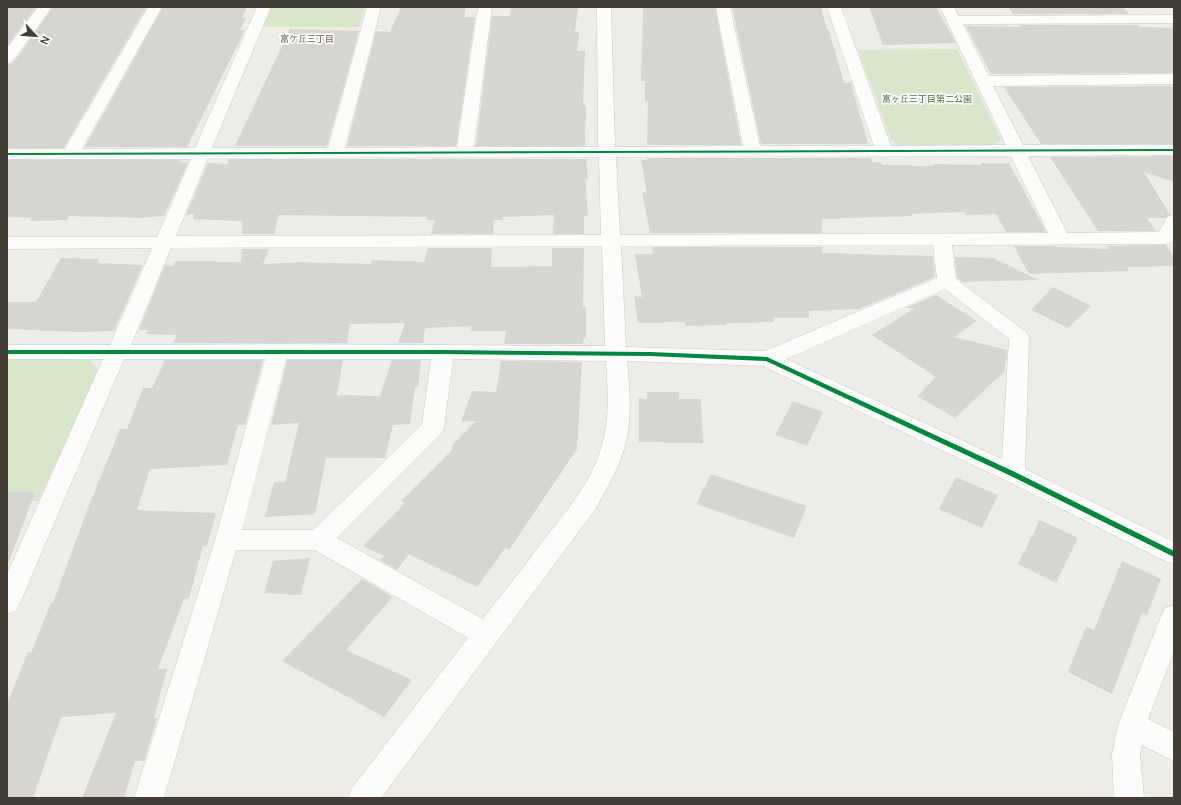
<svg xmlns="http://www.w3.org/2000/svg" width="1181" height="805" viewBox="0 0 1181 805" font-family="Manrope,'Noto Sans JP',sans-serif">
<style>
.green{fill:#d8e6c9}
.building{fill:#d7d5d0}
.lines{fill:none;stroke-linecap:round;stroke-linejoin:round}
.minor-casing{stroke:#cbcac5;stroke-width:1}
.minor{fill:#fcfcfb;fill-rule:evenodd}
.cycleway-casing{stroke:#fff;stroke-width:2}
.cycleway{fill:#00873e;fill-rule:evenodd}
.labels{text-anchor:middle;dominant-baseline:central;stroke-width:3.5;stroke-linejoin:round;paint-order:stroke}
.far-neighbourhood-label{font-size:9px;fill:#645d4d;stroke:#fff}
.far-park-label{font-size:9px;fill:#406d2f;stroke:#fff}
</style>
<rect width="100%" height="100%" fill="#edece7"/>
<!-- green -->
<g class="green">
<polygon points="272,7 365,7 359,27 261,27"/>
<polygon points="957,49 1001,140 992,145 898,145 891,139 858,50"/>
<polygon points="7,359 89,360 100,372 38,501 7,501"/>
</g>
<!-- building -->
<g class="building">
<polygon points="7,7 36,7 7,46"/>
<polygon points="53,7 146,7 64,148 7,148 7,65 13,63"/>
<polygon points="163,7 247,7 242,18 246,18 240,30 245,30 187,147 85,147"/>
<polygon points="401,7 466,7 464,17 475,17 456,146 347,146 376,31 390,32"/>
<polygon points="511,7 578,7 575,32 579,32 577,51 585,51 583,105 586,105 585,146 476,146 492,16 510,16"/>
<polygon points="643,7 715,7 741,145 647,145 648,101 645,101 645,81 641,81"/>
<polygon points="732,7 821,7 827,30 829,30 844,83 851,83 868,144 761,144"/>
<polygon points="869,7 936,7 956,43 883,45"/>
<polygon points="1008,7 1123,7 1129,14 1013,14"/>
<polygon points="1020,25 1138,25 1140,27 1174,28 1174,73 991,74 966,26 1021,27"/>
<polygon points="290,29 359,31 327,146 235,146"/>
<polygon points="1174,86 1174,144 1041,144 1004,87"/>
<polygon points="1174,156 1174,182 1144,172 1170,215 1165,218 1147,218 1156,231 1098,231 1050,157"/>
<polygon points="647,158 871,158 872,162 880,162 882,165 934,166 933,164 982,165 980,163 1009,163 1046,232 1006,232 996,214 965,215 965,212 911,214 912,216 822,219 822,233 650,233 642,192 647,193 641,160 647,160"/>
<polygon points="229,159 586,159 588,179 585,179 588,216 584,216 584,234 553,234 554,215 503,217 503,220 494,220 493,234 431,234 435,220 427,220 427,217 279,215 274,234 242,234 242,221 193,219 194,214 186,215 208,163 227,164"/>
<polygon points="7,160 180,160 179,162 188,163 164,216 143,218 69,216 67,220 30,221 32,218 7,217"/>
<polygon points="1166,245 1174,256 1174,266 1127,267 1129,271 1029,274 1014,246 1055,246 1056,247 1109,249 1107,246"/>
<polygon points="652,247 822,247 822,253 933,256 935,277 859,309 809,311 809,318 773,318 774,322 726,323 727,325 686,326 685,322 638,323 634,296 642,297 635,254 653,254"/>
<polygon points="428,248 492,248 491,267 552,266 552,248 584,248 583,307 586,307 586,338 584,338 583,344 504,344 506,331 471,331 472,326 425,328 423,343 398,343 405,323 350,324 347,343 173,343 177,335 146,334 148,330 139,330 165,265 173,266 175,262 180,261 241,262 242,249 269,249 263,264 300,262 371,264 372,260 424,262"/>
<polygon points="955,257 994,258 1038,280 963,282 957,278"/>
<polygon points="61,258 99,259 97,263 143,265 114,331 79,332 7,329 7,302 36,302"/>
<polygon points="1053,287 1091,306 1068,328 1031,310"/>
<polygon points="936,295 977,321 954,337 1007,350 1005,371 955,418 917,396 936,377 872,335 915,308 905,308"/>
<polygon points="165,360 263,360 245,425 238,425 227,465 150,469 137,510 216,513 207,546 203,546 189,598 184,599 158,669 167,669 154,718 157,718 144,761 135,761 124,798 82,798 116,713 61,717 33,798 7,798 7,704 28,652 31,653 51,603 53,603 88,508 120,429 127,429 143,388 152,388"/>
<polygon points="287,360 343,360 337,395 380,396 392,360 421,360 418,387 415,387 410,424 393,425 385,458 326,458 315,514 265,517 274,482 285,482 299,423 271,425"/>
<polygon points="501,361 582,362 577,449 509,550 505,548 477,587 409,554 397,570 380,560 384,556 363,546 405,503 401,501 451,451 453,444 476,421 461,422 472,391 496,392"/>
<polygon points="647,392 679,392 679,399 701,399 703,443 639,442 639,398 647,399"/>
<polygon points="793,401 823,412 807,446 775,435"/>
<polygon points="711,474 807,506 794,538 696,504"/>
<polygon points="956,477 998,495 982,528 939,509"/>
<polygon points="7,492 35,492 9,562 7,562"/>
<polygon points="1040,520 1078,538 1056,583 1018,564"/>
<polygon points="310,558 301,595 264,593 273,561"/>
<polygon points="1122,561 1161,579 1147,615 1142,613 1112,694 1068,672 1086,627 1094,630"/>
<polygon points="362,579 393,597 346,650 412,680 384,717 282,661"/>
</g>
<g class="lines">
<!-- minor casing -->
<g class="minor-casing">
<g id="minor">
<polygon points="38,7 52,7 12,62 7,64 7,48"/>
<path d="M148 7H162L82 149 195 148 257 7H271L212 148H328L367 7H381L345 148 457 147 478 7H492L474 147H598L597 7H611L615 147 743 146 716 7H730L760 146H874L827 7H841L891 146 1006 145 940 7H954L958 16 1174 15V23L963 24 989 76 1174 74V84L993 86 1023 145H1174V155L1028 156 1067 233 1159 232 1167 217 1174 215V239L1172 242 1165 244 952 245 956 279 1026 332 1029 337 1025 469 1174 542V564L1165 561 1005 480 763 366 627 361C630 392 633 425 622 455 616 473 605 491 596 508L381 798H348L352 788 468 638 315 550H236L164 798H134L215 540 265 359H124L20 603 16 611 7 614V574L103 359H7V345H110L152 248 7 249V237H157L191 159H7V149H65ZM1011 156 1048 233 620 235 616 157ZM599 157 601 235 176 236 208 158ZM933 245 937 278 765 351 626 347 621 246ZM602 246 605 346 278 344 131 345 171 248ZM945 289 1009 339 1002 459 786 359ZM286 359H431L422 425 313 530H242ZM453 359 606 361C608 390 610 420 601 448 591 484 566 511 544 540 524 567 503 593 483 619L337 538 441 434 444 428Z"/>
<polygon points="1174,605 1174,651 1148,719 1174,732 1174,761 1142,745 1140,754 1144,798 1114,798 1112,754 1118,725 1161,616 1165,608"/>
</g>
</g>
<!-- minor -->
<use href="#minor" class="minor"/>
<!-- cycleway casing -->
<g class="cycleway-casing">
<g id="cycleway">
<polygon points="1174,149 1174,151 7,155 7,153"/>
<polygon points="7,350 443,350 650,352 767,357 1015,472 1174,551 1174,557 1011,476 766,361 650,356 443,354 7,354"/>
</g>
</g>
<!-- cycleway -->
<use href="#cycleway" class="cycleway"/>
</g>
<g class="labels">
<!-- far-neighbourhood labels -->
<g class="far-neighbourhood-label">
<text x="307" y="38">富ケ丘三丁目</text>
</g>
<!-- far-park labels -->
<g class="far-park-label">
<text x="927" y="98">富ヶ丘三丁目第二公園</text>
</g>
</g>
<!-- border -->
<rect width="1181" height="805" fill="none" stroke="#423e35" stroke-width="16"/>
<!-- north arrow -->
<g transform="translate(36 36) rotate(116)" stroke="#ffffff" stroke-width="3" paint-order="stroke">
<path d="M0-3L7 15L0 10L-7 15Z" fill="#423e35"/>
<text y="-6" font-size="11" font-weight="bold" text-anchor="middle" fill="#423e35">N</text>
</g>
</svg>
